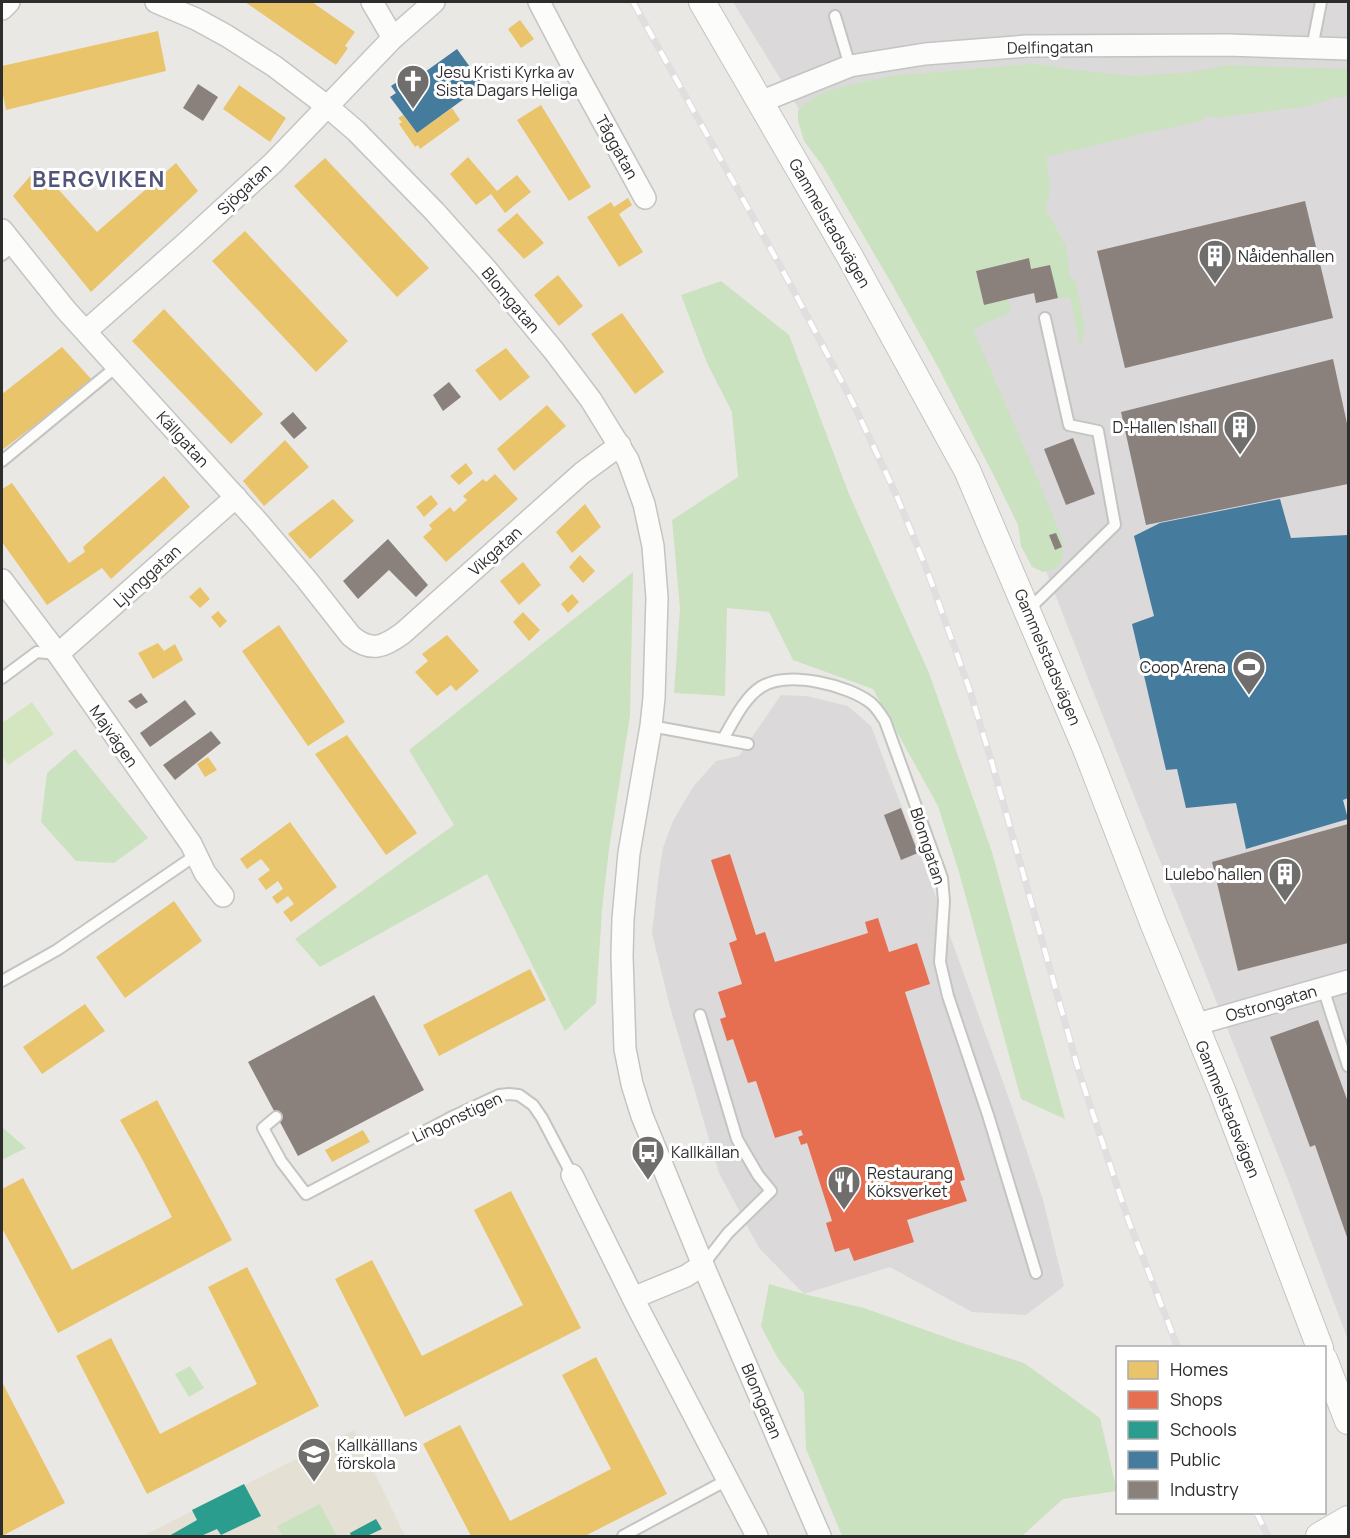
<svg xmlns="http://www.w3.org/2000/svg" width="1350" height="1538" viewBox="0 0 1350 1538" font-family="Manrope,sans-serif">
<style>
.industrial{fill:#dbd9da}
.education{fill:#e4e0d3}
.green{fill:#cbe2c0}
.pitch{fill:#d4e6bf}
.homes{fill:#e9c46a}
.shops{fill:#e76f51}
.schools{fill:#2a9d8f}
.public{fill:#457b9d}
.industry{fill:#8a817c}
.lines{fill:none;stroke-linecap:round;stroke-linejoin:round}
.service-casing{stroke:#c4c4c3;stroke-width:14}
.minor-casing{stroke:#c4c4c3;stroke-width:24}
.tertiary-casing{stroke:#c4c4c3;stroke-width:28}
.service{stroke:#fcfcfb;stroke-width:10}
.minor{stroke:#fcfcfb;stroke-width:21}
.tertiary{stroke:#fcfcfb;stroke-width:26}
.rail-casing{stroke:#dfdfe0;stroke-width:7}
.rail{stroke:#fff;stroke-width:4.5;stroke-dasharray:14;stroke-linecap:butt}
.labels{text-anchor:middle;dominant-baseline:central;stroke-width:6;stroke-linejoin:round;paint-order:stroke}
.street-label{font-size:16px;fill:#2d2d2d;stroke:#fff}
.poi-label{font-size:16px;fill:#2d2d2d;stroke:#fff;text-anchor:start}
.district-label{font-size:22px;font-weight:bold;letter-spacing:1.5px;fill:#51557a;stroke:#fff}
</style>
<rect width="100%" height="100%" fill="#eae8e4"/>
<!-- industrial -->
<g class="industrial">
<polygon points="733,2 1348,2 1348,1340 1288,1180 1140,811 1026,520 898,270"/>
<polygon points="781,695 806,696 848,706 871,726 933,889 1012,1107 1043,1200 1064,1286 1026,1315 972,1312 890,1267 804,1294 759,1248 719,1173 670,1007 652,933 659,873 663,848 673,821 693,787 716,761 739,756"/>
</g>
<!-- education -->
<polygon class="education" points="354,1430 405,1536 143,1536"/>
<!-- green -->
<g class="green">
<polygon points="1030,64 1046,65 1074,70 1132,76 1191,72 1227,65 1348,69 1348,97 1334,97 1320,103 1302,107 1215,118 1205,115 1202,121 1150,132 1046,157 1050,189 1046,210 1066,246 1070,276 1076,282 1084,325 1083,342 1080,346 1070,297 1058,298 1050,265 1031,269 1028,258 976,271 984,304 1008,299 1011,312 973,329 1039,482 1063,541 1063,557 1061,563 1055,569 1043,572 1032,567 1021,546 1018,525 995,478 938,367 893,286 822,165 804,141 798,121 798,111 804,104 819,95 832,89 890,76"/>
<polygon points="721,281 789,335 849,494 929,673 992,852 1065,1119 1021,1099 959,872 938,806 873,689 793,660 769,612 727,608 725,696 674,693 680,608 672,520 738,477 732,412 707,363 681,295"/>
<polygon points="633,572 630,716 609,849 602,910 596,1003 565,1031 487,874 320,967 295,939 454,825 409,750"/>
<polygon points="75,749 148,838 114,863 76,861 41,822 47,773"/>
<polygon points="2,1127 26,1148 2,1160"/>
<polygon points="769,1284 804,1294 864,1308 956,1341 1024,1363 1100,1418 1117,1491 1063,1499 1023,1535 1024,1536 842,1536 806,1449 804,1393 777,1357 761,1326"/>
<polygon points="190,1366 204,1388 189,1397 175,1374"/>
<polygon points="320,1504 336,1535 334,1536 283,1536 277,1526"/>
</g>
<!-- pitch -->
<polygon class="pitch" points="32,702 54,734 8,765 2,756 2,723"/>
<!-- homes -->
<g class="homes">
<polygon points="245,2 312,2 355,32 345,46 348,48 336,65"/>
<polygon points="520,20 534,39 521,48 508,29"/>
<polygon points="158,31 166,71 6,110 2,89 2,66"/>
<polygon points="239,85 286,118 270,142 223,109"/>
<polygon points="541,105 591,187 569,201 517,120"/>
<polygon points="452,108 460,120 420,149 418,145 415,147 399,124 402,122 398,118 403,115 417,133"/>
<polygon points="468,157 497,191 517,175 531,192 505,213 491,194 476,205 450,174"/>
<polygon points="325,158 429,268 397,297 294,186"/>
<polygon points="176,163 198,191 91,292 13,196 38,167 97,232"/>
<polygon points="628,198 632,205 619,214 643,252 619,267 587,217 611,202 614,207"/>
<polygon points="517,213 544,243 524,259 497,230"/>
<polygon points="245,231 348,341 316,372 212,261"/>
<polygon points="558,275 583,306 559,326 534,295"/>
<polygon points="164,309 263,414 231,444 132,341"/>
<polygon points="622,313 664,372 635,394 591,334"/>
<polygon points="62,347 93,381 2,450 2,394"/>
<polygon points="506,348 530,377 500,401 475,370"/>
<polygon points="547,405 566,426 514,471 497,449"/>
<polygon points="285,440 309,467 264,506 243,481"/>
<polygon points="466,463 473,473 459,485 450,476"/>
<polygon points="495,474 518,499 446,562 423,537 432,529 429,525 450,507 454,512 467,500 463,496 483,479 486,482"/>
<polygon points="164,476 190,507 111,579 102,568 47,605 2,542 2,489 12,483 69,563 85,552 83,547"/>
<polygon points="431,495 438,504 424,517 416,507"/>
<polygon points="333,499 354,521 310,559 288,534"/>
<polygon points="585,504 601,527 572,553 556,532"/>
<polygon points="580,555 595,571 583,583 569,567"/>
<polygon points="523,562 541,585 519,605 500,581"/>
<polygon points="200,587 210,599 200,608 189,597"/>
<polygon points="572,594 579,602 568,613 561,604"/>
<polygon points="218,611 227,621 220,628 211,617"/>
<polygon points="523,612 540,630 529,641 513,622"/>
<polygon points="279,625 345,722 308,746 242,651"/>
<polygon points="447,635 479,671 456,691 451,685 437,696 415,672 428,661 422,654"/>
<polygon points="158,643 164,651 175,644 183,660 153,679 138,653"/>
<polygon points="347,735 417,833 386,855 315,754"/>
<polygon points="208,757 217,770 205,777 197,764"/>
<polygon points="290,822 337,887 291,922 283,912 294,904 288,896 277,904 272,897 283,889 278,881 266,890 258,879 270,870 261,859 247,869 240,859"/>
<polygon points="174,901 202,941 125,998 96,957"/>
<polygon points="530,969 546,1000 439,1056 423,1025"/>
<polygon points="85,1004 105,1031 42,1074 23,1047"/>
<polygon points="157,1100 232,1240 58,1333 2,1228 2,1189 23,1178 72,1270 165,1221 172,1217 141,1157 120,1120"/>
<polygon points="363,1130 370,1142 332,1162 325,1150"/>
<polygon points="511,1191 581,1328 405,1417 335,1279 372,1260 422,1356 523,1305 474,1210"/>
<polygon points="247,1267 319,1406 147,1494 76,1356 111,1338 160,1434 257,1384 208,1287"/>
<polygon points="596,1357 667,1494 585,1536 471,1536 423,1444 460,1425 510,1521 611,1469 562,1375"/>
<polygon points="2,1382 65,1503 2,1536"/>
</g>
<!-- shops -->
<polygon class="shops" points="730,854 756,935 765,932 775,962 868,933 865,922 878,918 889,952 917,943 930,984 905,992 965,1180 960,1181 967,1201 907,1220 914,1242 854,1261 849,1248 835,1252 826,1223 832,1221 807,1143 801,1145 798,1137 803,1135 801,1130 775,1138 756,1081 748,1083 733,1039 727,1041 720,1019 726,1017 718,992 742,984 729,943 737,940 711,860"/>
<!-- schools -->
<g class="schools">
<polygon points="244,1484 261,1516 221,1535 217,1529 201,1536 169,1536 197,1520 192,1510"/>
<polygon points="376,1519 382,1529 367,1536 351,1536 350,1533"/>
</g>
<!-- public -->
<g class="public">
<polygon points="457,49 483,85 417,133 390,97 396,93 391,86 406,76 411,82"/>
<polygon points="1280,499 1291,538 1348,535 1348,798 1343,800 1348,819 1246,849 1236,803 1186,808 1177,769 1166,770 1132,624 1154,616 1134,536 1160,523"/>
</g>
<!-- industry -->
<g class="industry">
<polygon points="198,84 218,97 203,121 183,108"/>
<polygon points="1305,201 1333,318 1125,368 1097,251"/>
<polygon points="1029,258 1031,269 1050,265 1058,298 1036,303 1034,293 984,305 976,271"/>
<polygon points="1333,359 1348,428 1348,484 1146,525 1121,412"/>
<polygon points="449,382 461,397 443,411 433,395"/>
<polygon points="293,412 307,428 294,439 280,423"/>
<polygon points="1073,438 1095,494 1066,505 1044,449"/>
<polygon points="1056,533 1062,547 1055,550 1049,535"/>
<polygon points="388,539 428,585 416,597 389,570 358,599 343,581"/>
<polygon points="141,693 148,702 136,709 128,701"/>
<polygon points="185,700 196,714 150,747 140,733"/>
<polygon points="211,731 221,743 175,780 163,765"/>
<polygon points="901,808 918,853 901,860 884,815"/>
<polygon points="1348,824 1348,943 1238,971 1212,862"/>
<polygon points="374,995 424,1090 298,1156 248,1062"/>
<polygon points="1318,1020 1348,1102 1348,1240 1315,1145 1310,1147 1270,1037"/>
</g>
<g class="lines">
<!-- service casing -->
<g class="service-casing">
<g id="service">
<polyline points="835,16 850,66"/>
<polyline points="1312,48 1321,2"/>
<polyline points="2,255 14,245"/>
<polyline points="2,461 116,367"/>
<polyline points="1028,610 1115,525 1098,431 1069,425 1045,318"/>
<polyline points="2,678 37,652 56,654"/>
<polyline points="651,726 748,744"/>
<path d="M723 739C733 722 744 698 761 687 788 670 848 685 871 703 877 708 881 715 885 721L942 878 944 901 940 962 948 996 988 1115 1036 1273"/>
<polyline points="2,981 57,950 196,855"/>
<polyline points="1323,988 1348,1066"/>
<polyline points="700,1015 737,1139 758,1175 771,1191 728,1233 703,1265"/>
<polyline points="276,1117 263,1128 281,1161 306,1194 454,1116 499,1095 509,1094 519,1095 533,1105 542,1118 572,1175"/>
<polyline points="623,1536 727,1480"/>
</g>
</g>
<!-- minor casing -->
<g class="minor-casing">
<g id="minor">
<polyline points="156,2 196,19 227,36 274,66 328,107 356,131 435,212 486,269 554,351 591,400 628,460 644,504 653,546 657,598 654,698 651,726 629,853 623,919 622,956 625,1049 632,1084 642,1116 703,1265 820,1536"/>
<polyline points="372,2 393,38"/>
<polyline points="539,2 572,65 645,198"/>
<polyline points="2,9 9,2"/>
<polyline points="760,102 850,66 925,54 1027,46 1227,45 1348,49"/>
<path d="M2 230 65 309 258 522 307 580 351 636C371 653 384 647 403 633L582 473 620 445"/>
<polyline points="86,331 187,242 273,163 393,38 434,2"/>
<polyline points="2,580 58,654 191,844 205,873 223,896"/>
<polyline points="58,654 236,497"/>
<polyline points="1194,1025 1348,981"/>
<polyline points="572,1175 638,1308 757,1536"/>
<polyline points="633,1298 686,1276 703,1265"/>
</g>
</g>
<!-- tertiary casing -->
<g class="tertiary-casing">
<g id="tertiary">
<polyline points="702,2 849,255 967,470 1086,749 1154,925 1222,1090 1320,1348"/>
<polyline points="1324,1359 1348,1421"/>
<polyline points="1319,1536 1348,1519"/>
</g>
</g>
<!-- service -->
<use href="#service" class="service"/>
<!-- minor -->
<use href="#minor" class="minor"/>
<!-- tertiary -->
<use href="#tertiary" class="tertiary"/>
<!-- rail casing -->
<g class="rail-casing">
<g id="rail">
<polyline points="633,2 789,282 852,401 895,492 927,570 969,688 992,763 1079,1072 1129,1222 1178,1348"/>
<polyline points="1256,1512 1268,1536"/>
</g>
</g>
<!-- rail -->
<use href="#rail" class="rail"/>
</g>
<!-- icons -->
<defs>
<g id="church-pin" transform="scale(1.725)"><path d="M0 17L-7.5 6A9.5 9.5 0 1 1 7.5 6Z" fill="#6f6e6d" stroke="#fff"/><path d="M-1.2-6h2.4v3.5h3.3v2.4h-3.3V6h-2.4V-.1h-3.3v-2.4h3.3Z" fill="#fff"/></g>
<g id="building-pin" transform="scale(1.725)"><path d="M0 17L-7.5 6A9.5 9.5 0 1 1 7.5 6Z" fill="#6f6e6d" stroke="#fff"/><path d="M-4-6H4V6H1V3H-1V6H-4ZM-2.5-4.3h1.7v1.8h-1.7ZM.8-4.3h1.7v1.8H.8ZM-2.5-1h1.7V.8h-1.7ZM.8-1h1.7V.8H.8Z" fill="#fff"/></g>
<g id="stadium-pin" transform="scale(1.725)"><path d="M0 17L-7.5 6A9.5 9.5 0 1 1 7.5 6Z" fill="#6f6e6d" stroke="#fff"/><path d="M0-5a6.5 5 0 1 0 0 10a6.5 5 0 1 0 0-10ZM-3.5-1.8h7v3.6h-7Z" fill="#fff"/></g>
<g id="bus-pin" transform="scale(1.725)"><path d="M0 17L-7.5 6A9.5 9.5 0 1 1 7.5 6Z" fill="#6f6e6d" stroke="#fff"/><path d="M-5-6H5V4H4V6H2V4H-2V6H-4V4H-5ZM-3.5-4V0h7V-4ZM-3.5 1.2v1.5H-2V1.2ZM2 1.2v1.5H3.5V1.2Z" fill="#fff"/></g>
<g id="restaurant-pin" transform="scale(1.725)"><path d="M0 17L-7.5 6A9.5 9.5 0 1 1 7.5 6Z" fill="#6f6e6d" stroke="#fff"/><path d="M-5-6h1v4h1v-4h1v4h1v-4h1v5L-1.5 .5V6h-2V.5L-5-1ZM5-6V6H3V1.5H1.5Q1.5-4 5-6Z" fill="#fff"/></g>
<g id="school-pin" transform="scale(1.725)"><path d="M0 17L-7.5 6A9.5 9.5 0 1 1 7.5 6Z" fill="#6f6e6d" stroke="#fff"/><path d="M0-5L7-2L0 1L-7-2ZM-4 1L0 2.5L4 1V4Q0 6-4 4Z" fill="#fff"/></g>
</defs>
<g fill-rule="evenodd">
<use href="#church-pin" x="413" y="81"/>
<use href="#building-pin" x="1215" y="256"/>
<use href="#building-pin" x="1240" y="427"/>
<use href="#stadium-pin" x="1249" y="667"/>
<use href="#building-pin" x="1285" y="874"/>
<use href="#bus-pin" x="648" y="1152"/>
<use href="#restaurant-pin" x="844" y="1182"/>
<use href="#school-pin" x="314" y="1454"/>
</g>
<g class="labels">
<!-- street labels -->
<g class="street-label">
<text transform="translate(1050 47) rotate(-1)">Delfingatan</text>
<text transform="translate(617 147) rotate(61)">Tåggatan</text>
<text transform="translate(244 189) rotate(-43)">Sjögatan</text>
<text transform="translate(830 223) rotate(60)">Gammelstadsvägen</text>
<text transform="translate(511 300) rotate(50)">Blomgatan</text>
<text transform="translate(183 439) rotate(48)">Källgatan</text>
<text transform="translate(495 551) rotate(-42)">Vikgatan</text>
<text transform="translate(147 576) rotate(-42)">Ljunggatan</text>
<text transform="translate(1048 657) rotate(67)">Gammelstadsvägen</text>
<text transform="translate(114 736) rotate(55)">Majvägen</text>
<text transform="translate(928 846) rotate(72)">Blomgatan</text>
<text transform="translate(1271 1003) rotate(-16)">Ostrongatan</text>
<text transform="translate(1228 1109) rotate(68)">Gammelstadsvägen</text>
<text transform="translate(457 1117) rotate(-25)">Lingonstigen</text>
<text transform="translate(762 1401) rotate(67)">Blomgatan</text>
</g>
<!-- poi labels -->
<g class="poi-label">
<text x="436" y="72">Jesu Kristi Kyrka av<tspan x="436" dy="18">Sista Dagars Heliga</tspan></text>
<text x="1238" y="256">Nåidenhallen</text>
<text x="1217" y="427" text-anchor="end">D-Hallen Ishall</text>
<text x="1226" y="667" text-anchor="end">Coop Arena</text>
<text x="1262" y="874" text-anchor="end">Lulebo hallen</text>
<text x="671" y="1152">Kallkällan</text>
<text x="867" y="1173">Restaurang<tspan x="867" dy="18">Köksverket</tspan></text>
<text x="337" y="1445">Kallkälllans<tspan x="337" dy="18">förskola</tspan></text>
</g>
<!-- district labels -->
<g class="district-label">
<text x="99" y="179">BERGVIKEN</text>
</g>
</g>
<!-- border -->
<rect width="1350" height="1538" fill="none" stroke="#2d2d2d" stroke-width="6"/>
<!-- legend -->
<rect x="1116" y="1346" width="210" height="168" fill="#ffffff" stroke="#ababab" stroke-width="1.5"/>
<rect x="1128" y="1361" width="30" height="18" fill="#e9c46a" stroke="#ababab" stroke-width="1.5"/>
<text x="1170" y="1376" font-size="18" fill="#2d2d2d">Homes</text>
<rect x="1128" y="1391" width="30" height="18" fill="#e76f51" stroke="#ababab" stroke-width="1.5"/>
<text x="1170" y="1406" font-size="18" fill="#2d2d2d">Shops</text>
<rect x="1128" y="1421" width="30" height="18" fill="#2a9d8f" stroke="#ababab" stroke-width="1.5"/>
<text x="1170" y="1436" font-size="18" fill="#2d2d2d">Schools</text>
<rect x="1128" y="1451" width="30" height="18" fill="#457b9d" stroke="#ababab" stroke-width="1.5"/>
<text x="1170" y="1466" font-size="18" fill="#2d2d2d">Public</text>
<rect x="1128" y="1481" width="30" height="18" fill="#8a817c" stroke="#ababab" stroke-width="1.5"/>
<text x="1170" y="1496" font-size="18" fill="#2d2d2d">Industry</text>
</svg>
